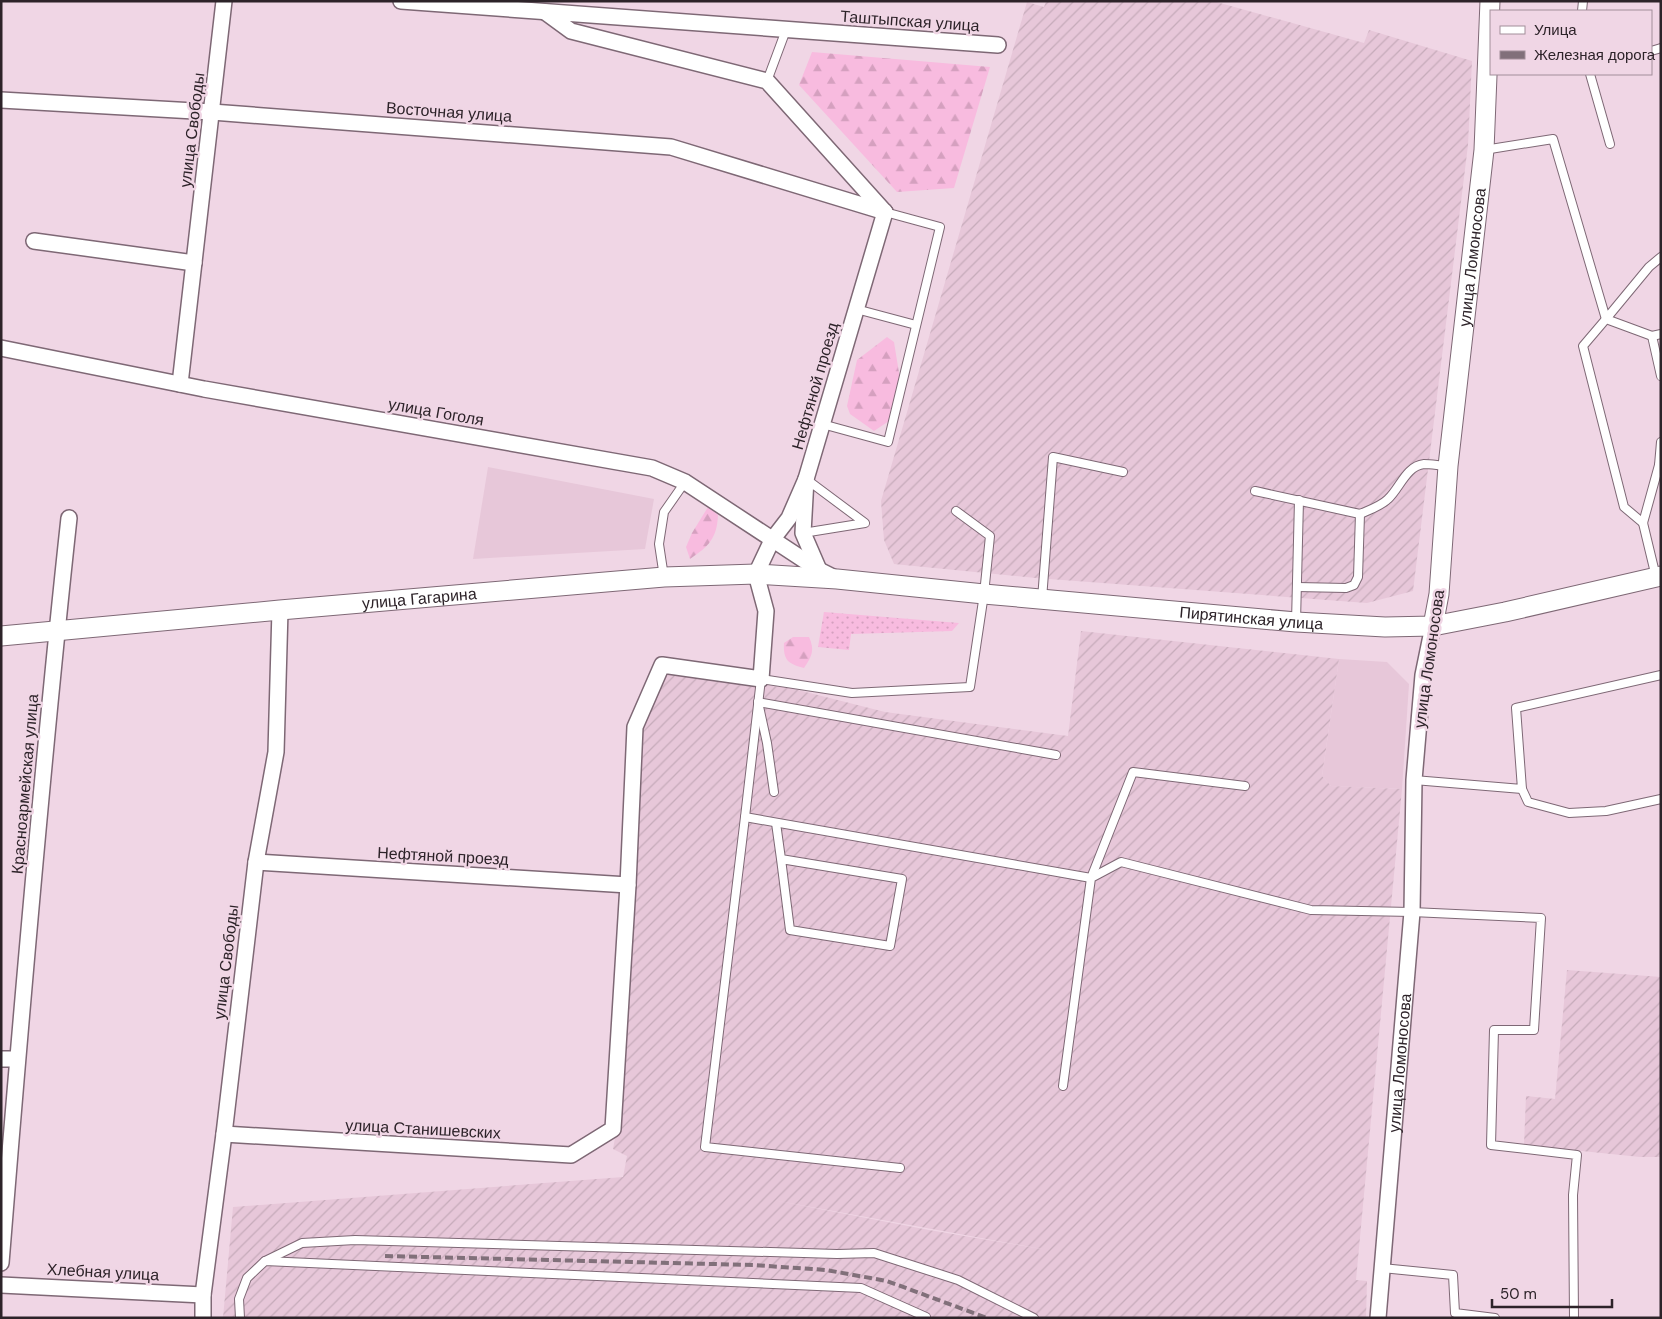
<svg xmlns="http://www.w3.org/2000/svg" width="1662" height="1319" viewBox="0 0 1662 1319" font-family="'DM Sans',sans-serif">
<style>
.built{fill:#e7c7d9}
.industrial{fill:url(#industrial-furrows);fill-rule:evenodd}
.grass{fill:url(#grass-dots)}
.forest{fill:url(#forest-firs)}
.lines{fill:none;stroke-linecap:round;stroke-linejoin:round}
.service-casing{stroke:#7e6875;stroke-width:10}
.minor-casing{stroke:#7e6875;stroke-width:18}
.tertiary-casing{stroke:#7e6875;stroke-width:21}
.service{stroke:#fff;stroke-width:8}
.minor{stroke:#fff;stroke-width:15}
.tertiary{stroke:#fff;stroke-width:19}
.rail{stroke:#81707a;stroke-width:4;stroke-dasharray:8 4;stroke-linecap:butt}
.labels{text-anchor:middle;dominant-baseline:central;stroke-width:5;stroke-linejoin:round;paint-order:stroke}
.street-label{font-size:16px;fill:#2d2329;stroke:#f0d6e5}
</style>
<defs>
<pattern id="industrial-furrows" width="10" height="10" patternUnits="userSpaceOnUse" patternTransform="scale(1.25)"><rect width="10" height="10" fill="#e7c7d9"/><path d="M-1 1l2-2M0 10L10 0M9 11l2-2" fill="none" stroke="#c6abba"/></pattern>
<pattern id="grass-dots" width="8" height="8" patternUnits="userSpaceOnUse" patternTransform="scale(1.25)"><rect width="8" height="8" fill="#f8bbdf"/><path d="M2 2h.1M6 6h.1" fill="none" stroke="#d5a0bf" stroke-width="1.8" stroke-linecap="round"/></pattern>
<pattern id="forest-firs" width="22" height="20" patternUnits="userSpaceOnUse" patternTransform="scale(1.25)"><rect width="22" height="20" fill="#f8bbdf"/><path d="M5 1l3.5 6h-7zM16 11l3.5 6h-7z" fill="#d5a0bf"/></pattern>
</defs>
<rect width="100%" height="100%" fill="#f0d6e5"/>
<!-- built -->
<g class="built">
<polygon points="488,467 654,499 645,549 473,559"/>
<polygon points="1339,659 1387,662 1409,684 1402,789 1331,786 1322,776"/>
</g>
<!-- industrial -->
<g class="industrial">
<polygon points="1046,1 1213,1 1364,43 1369,30 1472,61 1468,145 1413,591 1367,603 1036,578 894,564 884,540 881,501 1027,2 1044,7"/>
<path d="M1081 631 1339 659 1322 776 1331 786 1402 789 1356 1280 1367 1281 1366 1318H223L233 1207 623 1177 627 1156 613 1149 623 1094 641 728 665 671 794 689 885 712 1068 736ZM773 1200 1042 1249 929 1230Z"/>
<polygon points="1567,970 1661,977 1661,1157 1640,1157 1524,1145 1526,1096 1555,1099"/>
</g>
<!-- grass -->
<polygon class="grass" points="824,612 959,623 952,631 851,634 849,650 818,647"/>
<!-- forest -->
<g class="forest">
<polygon points="812,52 990,67 954,188 897,192 799,85"/>
<polygon points="887,337 894,342 901,385 889,421 874,431 850,414 847,406 857,360"/>
<path d="M708 507 718 515C717 538 709 546 690 559L686 547 692 533Z"/>
<path d="M793 637H809C815 650 812 656 804 668 788 664 783 660 784 643Z"/>
</g>
<g class="lines">
<!-- service casing -->
<g class="service-casing">
<g id="service">
<polyline points="1582,11 1583,1"/>
<polyline points="1651,51 1661,48"/>
<polyline points="1590,74 1610,144"/>
<polyline points="767,81 786,30"/>
<polyline points="1484,150 1553,139 1606,319 1649,267 1661,257"/>
<polyline points="856,309 916,325"/>
<polyline points="1661,334 1652,336 1661,376"/>
<polyline points="822,424 888,442 940,227 885,212"/>
<polyline points="1659,465 1661,442"/>
<polyline points="1255,491 1360,514"/>
<polyline points="956,511 990,536 984,594 970,687 852,693 761,679 745,817 1091,878 1133,772 1245,786"/>
<polyline points="1643,523 1624,507 1583,346 1606,319 1652,336"/>
<polyline points="803,533 865,523 806,479"/>
<polyline points="664,577 659,544 664,512 685,482"/>
<polyline points="1656,577 1643,523 1659,465 1661,464"/>
<path d="M1297 587 1346 588 1354 585 1358 577 1360 514C1369 510 1381 506 1388 499 1400 488 1406 466 1424 464 1432 464 1441 466 1448 466"/>
<polyline points="1042,599 1053,457 1123,472"/>
<polyline points="1296,622 1299,500"/>
<polyline points="1414,780 1522,789 1516,708 1661,675"/>
<polyline points="1522,789 1528,802 1569,813 1606,811 1661,799"/>
<polyline points="774,792 767,743 758,702 1056,755"/>
<polyline points="745,817 705,1147 900,1168"/>
<polyline points="776,823 781,859 902,879 890,946 790,930 781,859"/>
<polyline points="1063,1086 1091,878 1121,862 1311,910 1412,912 1541,918 1534,1030 1494,1030 1491,1145 1577,1155 1573,1195 1574,1318"/>
<polyline points="265,1261 302,1243 355,1240 837,1254 874,1253 958,1280 1034,1318"/>
<polyline points="1382,1268 1453,1275 1455,1313 1495,1318"/>
<polyline points="240,1318 239,1299 247,1278 265,1261 861,1288 926,1317"/>
</g>
</g>
<!-- minor casing -->
<g class="minor-casing">
<g id="minor">
<polyline points="401,1 998,45"/>
<polyline points="545,12 571,31 767,81 884,211"/>
<polyline points="1,100 212,112 671,147 885,212"/>
<polyline points="34,241 194,263"/>
<polyline points="1,348 204,389 652,468 685,482 819,570 833,577"/>
<polyline points="180,384 224,1"/>
<polyline points="819,570 803,533 806,479 885,212"/>
<polyline points="256,862 628,885"/>
<polyline points="1,1059 17,1059"/>
<polyline points="224,1134 571,1155 613,1129 628,885 635,727 662,665 761,679 766,611 756,574 772,540 789,518 806,479"/>
<path d="M1 1263C21 1014 42 766 69 518"/>
<polyline points="1,1285 203,1295"/>
<polyline points="203,1318 203,1295 224,1134 256,862 276,752 280,610"/>
<path id="s1" d="M1378 1318 1412 912 1414 780 1423 675 1433 626"/>
</g>
</g>
<!-- tertiary casing -->
<g class="tertiary-casing">
<g id="tertiary">
<path id="s2" d="M1433 626 1439 594 1448 466 1484 150 1490 1"/>
<path id="s3" d="M1 636 280 610 664 577 756 574 837 579 984 594 1296 622 1385 627 1433 626 1505 612 1661 576"/>
</g>
</g>
<!-- service -->
<use href="#service" class="service"/>
<!-- minor -->
<use href="#minor" class="minor"/>
<!-- tertiary -->
<use href="#tertiary" class="tertiary"/>
<!-- rail -->
<polyline class="rail" points="385,1256 753,1265 826,1270 887,1281 987,1318"/>
</g>
<g class="labels">
<!-- street labels -->
<g class="street-label">
<text transform="translate(910 21) rotate(4)">Таштыпская улица</text>
<text transform="translate(449 112) rotate(4)">Восточная улица</text>
<text transform="translate(192 130) rotate(-83)">улица Свободы</text>
<text stroke="none"><textPath href="#s2" startOffset="371">улица Ломоносова</textPath></text>
<text transform="translate(815 386) rotate(-74)">Нефтяной проезд</text>
<text transform="translate(436 412) rotate(10)">улица Гоголя</text>
<text stroke="none"><textPath href="#s3" startOffset="420">улица Гагарина</textPath></text>
<text stroke="none"><textPath href="#s3" startOffset="1255">Пирятинская улица</textPath></text>
<text transform="translate(1429 659) rotate(-82)">улица Ломоносова</text>
<text transform="translate(25 784) rotate(-85)">Красноармейская улица</text>
<text transform="translate(443 856) rotate(3)">Нефтяной проезд</text>
<text transform="translate(226 962) rotate(-83)">улица Свободы</text>
<text stroke="none"><textPath href="#s1" startOffset="256">улица Ломоносова</textPath></text>
<text transform="translate(423 1129) rotate(3)">улица Станишевских</text>
<text transform="translate(103 1272) rotate(3)">Хлебная улица</text>
</g>
</g>
<!-- border -->
<rect width="1662" height="1319" fill="none" stroke="#2d2329" stroke-width="5"/>
<!-- legend -->
<rect x="1490" y="10" width="162" height="65" fill="#f0d6e5" stroke="#a28e9a"/>
<rect x="1500" y="26" width="25" height="8" fill="#ffffff" stroke="#a28e9a"/>
<text x="1534" y="35" font-size="15" fill="#2d2329">Улица</text>
<rect x="1500" y="51" width="25" height="8" fill="#81707a" stroke="#a28e9a"/>
<text x="1534" y="60" font-size="15" fill="#2d2329">Железная дорога</text>
<!-- scale -->
<path d="M1492 1299v8h120v-8" fill="none" stroke="#2d2329" stroke-width="2.5"/>
<text x="1500" y="1299" font-size="15" fill="#2d2329" stroke="#f0d6e5" stroke-width="4" paint-order="stroke">50 m</text>
</svg>
